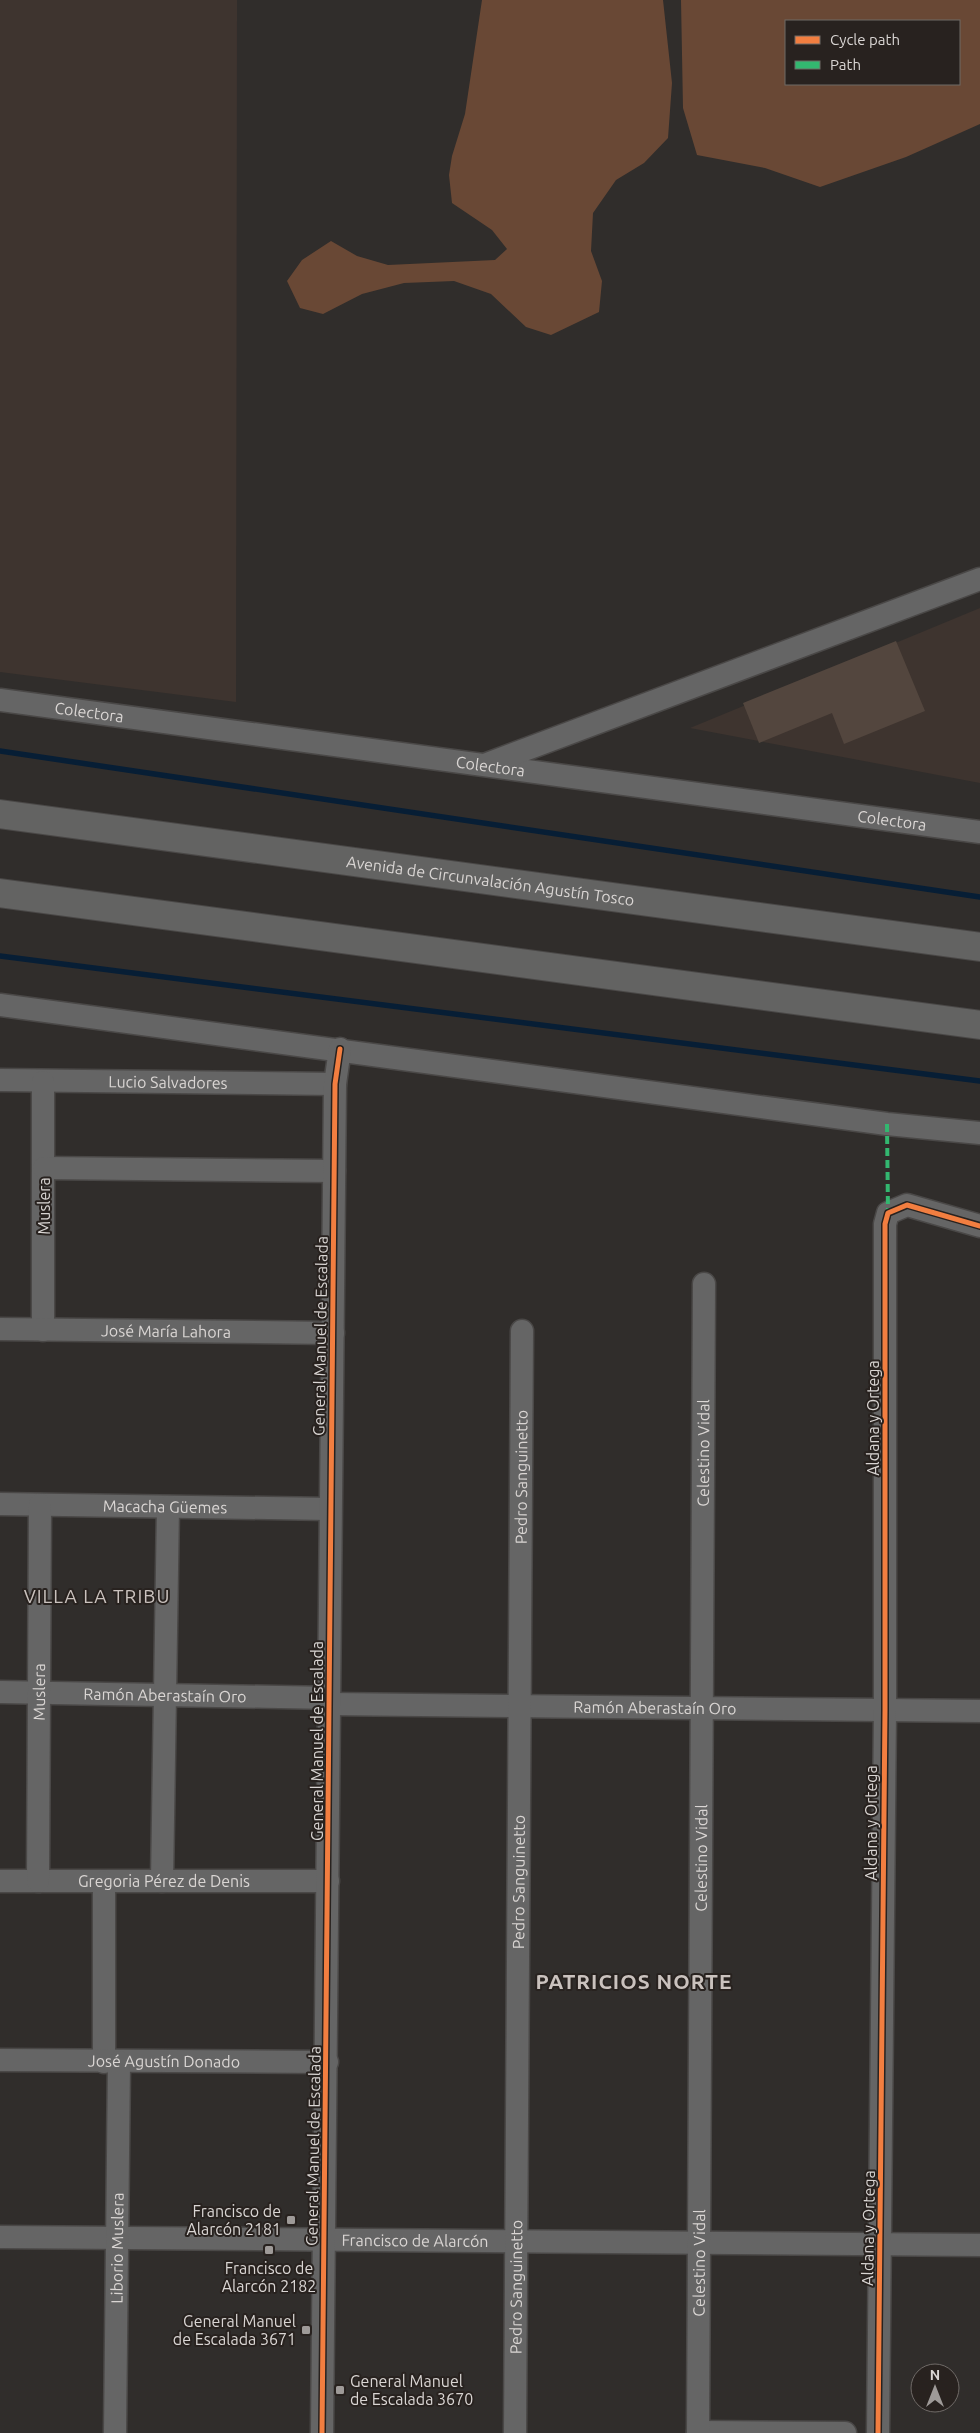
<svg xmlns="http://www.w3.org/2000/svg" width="980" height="2433" viewBox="0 0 980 2433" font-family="Ubuntu,sans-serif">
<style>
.built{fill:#3e342f}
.green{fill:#694835;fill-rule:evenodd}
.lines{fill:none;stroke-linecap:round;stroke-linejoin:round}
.stream{stroke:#071e35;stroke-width:5.5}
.building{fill:#53463e}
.minor-casing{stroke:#4a4847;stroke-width:25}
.highway-casing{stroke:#4a4847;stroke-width:30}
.minor{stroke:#656565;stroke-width:22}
.highway{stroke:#636362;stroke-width:28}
.quiet{stroke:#33b770;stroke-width:4;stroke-dasharray:8 4;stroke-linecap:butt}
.cycleway-casing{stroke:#28221f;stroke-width:8}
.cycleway{stroke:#f27e40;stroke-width:5}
.poi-dot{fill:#9e9a98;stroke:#28221f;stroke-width:2}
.labels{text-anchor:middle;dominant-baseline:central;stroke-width:4;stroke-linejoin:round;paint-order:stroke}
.street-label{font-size:16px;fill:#d9d5d3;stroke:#28221f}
.poi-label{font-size:16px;fill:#d9d5d3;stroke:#28221f;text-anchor:end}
.quarter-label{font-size:19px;letter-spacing:1px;fill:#cac2be;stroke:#28221f}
.district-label{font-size:21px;font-weight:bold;letter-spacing:1px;fill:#cac2be;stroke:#28221f}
</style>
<rect width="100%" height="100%" fill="#302d2b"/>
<!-- built -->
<g class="built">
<polygon points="0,0 237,0 236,702 0,672"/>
<polygon points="980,608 980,783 690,728"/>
</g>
<!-- green -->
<g class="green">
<polygon points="482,0 663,0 672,83 668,138 644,163 616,180 593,213 591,251 602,281 599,312 551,335 526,327 491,294 454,281 404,283 362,294 323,314 300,308 287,281 302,260 331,241 357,256 388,265 495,260 507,249 492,230 452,203 449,175 452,156 465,114"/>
<path d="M681 0H980V124L906 157 820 187 765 168 697 155 683 108ZM786 21H959V84H786Z"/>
</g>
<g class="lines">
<!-- stream -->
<g class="stream">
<polyline points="0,751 980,897"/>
<polyline points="0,956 980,1081"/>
</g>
</g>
<!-- building -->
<polygon class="building" points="896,641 925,711 844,744 832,713 759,743 743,703"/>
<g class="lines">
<!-- minor casing -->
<g class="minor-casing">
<g id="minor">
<path id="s1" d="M0 700 980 832"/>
<polyline points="487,764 980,579"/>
<polyline points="0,1005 887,1124 980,1133"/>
<path id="s2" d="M0 1080 335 1084"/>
<polyline points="43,1082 43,1330"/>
<polyline points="44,1168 334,1171"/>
<path id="s3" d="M0 1329 333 1333"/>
<path id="s4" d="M0 1504 330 1509"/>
<path id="s5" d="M0 1692 330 1698"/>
<path id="s6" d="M330 1704 980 1711"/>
<path id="s7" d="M0 1881H328"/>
<path id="s8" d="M38 1881 40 1505"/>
<polyline points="162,1881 168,1507"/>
<polyline points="104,1882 104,2062"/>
<path id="s9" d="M0 2060 327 2062"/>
<path id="s10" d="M0 2237 980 2245"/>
<polyline points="698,2432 845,2433"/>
<path id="s11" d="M115 2433 119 2062"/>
<polyline points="322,2433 335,1084 340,1049"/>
<path id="s12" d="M515 2433 522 1331"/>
<path id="s13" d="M698 2433 704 1284"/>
<polyline points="878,2433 885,1710 885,1224 888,1213 907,1205 980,1226"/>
</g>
</g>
<!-- highway casing -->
<g class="highway-casing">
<g id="highway">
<path id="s14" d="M0 814 980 947"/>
<polyline points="0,893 980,1025"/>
</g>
</g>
<!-- minor -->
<use href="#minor" class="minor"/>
<!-- highway -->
<use href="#highway" class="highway"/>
<!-- quiet -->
<polyline class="quiet" points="887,1124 888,1213"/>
<!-- cycleway casing -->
<g class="cycleway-casing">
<g id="cycleway">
<polyline points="322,2433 335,1084 340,1049"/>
<polyline points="878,2433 885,1710 885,1224 888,1213 907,1205 980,1226"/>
</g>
</g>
<!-- cycleway -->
<use href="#cycleway" class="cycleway"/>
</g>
<!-- markers -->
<g class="poi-dot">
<rect x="286" y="2215" width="10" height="10" rx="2.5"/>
<rect x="264" y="2245" width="10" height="10" rx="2.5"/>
<rect x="301" y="2325" width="10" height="10" rx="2.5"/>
<rect x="335" y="2385" width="10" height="10" rx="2.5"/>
</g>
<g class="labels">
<!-- street labels -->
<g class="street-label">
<text stroke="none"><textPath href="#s1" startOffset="90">Colectora</textPath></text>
<text stroke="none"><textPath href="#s1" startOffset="495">Colectora</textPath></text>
<text stroke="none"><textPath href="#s1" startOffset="900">Colectora</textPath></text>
<text stroke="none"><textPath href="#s14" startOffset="495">Avenida de Circunvalación Agustín Tosco</textPath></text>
<text stroke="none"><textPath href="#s2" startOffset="168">Lucio Salvadores</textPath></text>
<text transform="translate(44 1206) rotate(-90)">Muslera</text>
<text stroke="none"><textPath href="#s3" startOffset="166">José María Lahora</textPath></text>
<text transform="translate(320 1336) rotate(-89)">General Manuel de Escalada</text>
<text transform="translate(873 1418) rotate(-90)">Aldana y Ortega</text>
<text stroke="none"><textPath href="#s13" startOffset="980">Celestino Vidal</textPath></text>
<text stroke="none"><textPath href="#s12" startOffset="956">Pedro Sanguinetto</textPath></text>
<text stroke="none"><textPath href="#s4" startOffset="165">Macacha Güemes</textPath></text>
<text stroke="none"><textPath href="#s8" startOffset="189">Muslera</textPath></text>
<text stroke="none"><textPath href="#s5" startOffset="165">Ramón Aberastaín Oro</textPath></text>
<text stroke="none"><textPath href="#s6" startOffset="325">Ramón Aberastaín Oro</textPath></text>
<text transform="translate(317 1741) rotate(-90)">General Manuel de Escalada</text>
<text transform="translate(871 1823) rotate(-90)">Aldana y Ortega</text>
<text stroke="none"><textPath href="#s13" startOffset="575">Celestino Vidal</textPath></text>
<text stroke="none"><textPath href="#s7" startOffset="164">Gregoria Pérez de Denis</textPath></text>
<text stroke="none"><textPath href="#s12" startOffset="551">Pedro Sanguinetto</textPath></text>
<text stroke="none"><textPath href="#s9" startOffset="164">José Agustín Donado</textPath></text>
<text transform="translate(313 2146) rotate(-89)">General Manuel de Escalada</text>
<text transform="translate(868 2228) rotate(-89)">Aldana y Ortega</text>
<text stroke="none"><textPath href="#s10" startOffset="415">Francisco de Alarcón</textPath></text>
<text stroke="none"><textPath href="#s11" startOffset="185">Liborio Muslera</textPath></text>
<text stroke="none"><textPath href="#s13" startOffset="170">Celestino Vidal</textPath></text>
<text stroke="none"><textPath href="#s12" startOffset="146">Pedro Sanguinetto</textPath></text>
</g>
<!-- poi labels -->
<g class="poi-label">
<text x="281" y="2211">Francisco de<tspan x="281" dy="18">Alarcón 2181</tspan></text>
<text x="269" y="2268" text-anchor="middle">Francisco de<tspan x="269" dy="18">Alarcón 2182</tspan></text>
<text x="296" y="2321">General Manuel<tspan x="296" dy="18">de Escalada 3671</tspan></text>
<text x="350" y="2381" text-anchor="start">General Manuel<tspan x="350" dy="18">de Escalada 3670</tspan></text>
</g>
<!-- quarter labels -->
<g class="quarter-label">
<text x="97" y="1596">VILLA LA TRIBU</text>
</g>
<!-- district labels -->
<g class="district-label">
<text x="634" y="1981">PATRICIOS NORTE</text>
</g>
</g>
<!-- legend -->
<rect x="785" y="20" width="175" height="65" fill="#28221f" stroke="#6f6a67"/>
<rect x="795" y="36" width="25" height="8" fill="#f27e40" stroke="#6f6a67"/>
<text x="830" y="45" font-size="15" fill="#d9d5d3">Cycle path</text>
<rect x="795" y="61" width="25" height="8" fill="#33b770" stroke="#6f6a67"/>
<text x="830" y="70" font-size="15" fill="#d9d5d3">Path</text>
<!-- north arrow -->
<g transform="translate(935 2388)"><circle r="24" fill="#28221f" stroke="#6f6a67"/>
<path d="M0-4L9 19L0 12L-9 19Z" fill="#9e9a98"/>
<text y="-8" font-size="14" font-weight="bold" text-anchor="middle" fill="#d9d5d3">N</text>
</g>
</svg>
